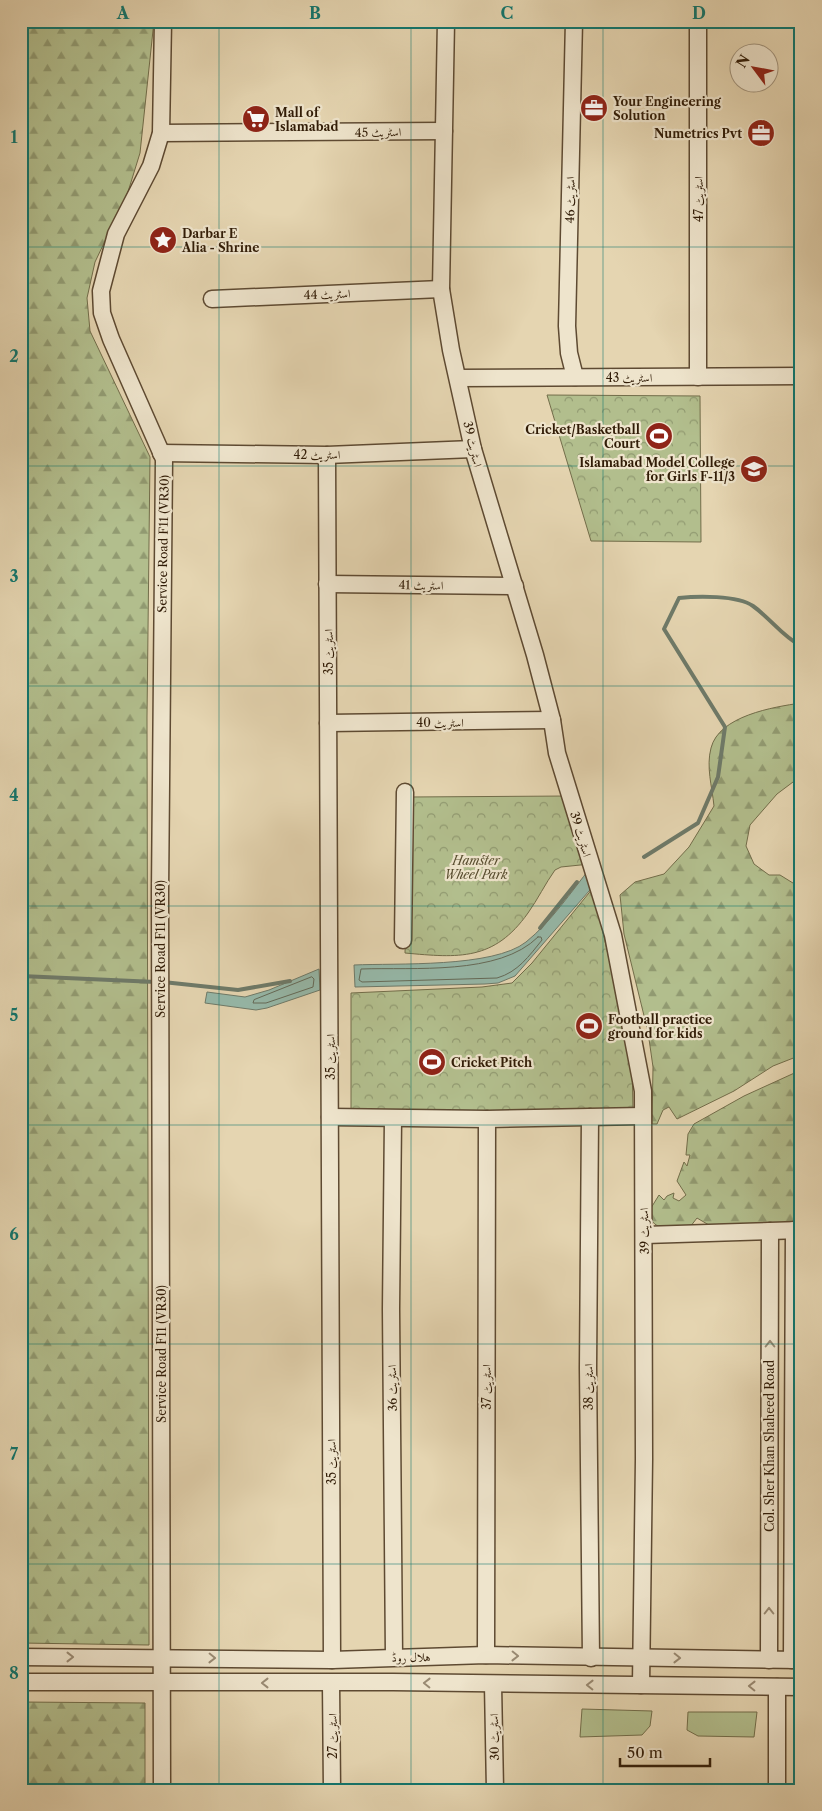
<svg xmlns="http://www.w3.org/2000/svg" width="822" height="1811" viewBox="0 0 822 1811" font-family="'Libre Caslon Text',Amiri,serif">
<style>
.grass{fill:#b2be8d;stroke:#726d4a}
.forest{fill:url(#forest-firs);stroke:#726d4a}
.park{fill:url(#park-crowns);stroke:#726d4a}
.water{fill:#96b9aa;stroke:#6e7a69}
.lines{fill:none;stroke-linecap:round;stroke-linejoin:round}
.shore{stroke:#646a58;stroke-width:1}
.stream{stroke:#6e7a69;stroke-width:4}
.minor-casing{stroke:#5e4a32;stroke-width:19}
.minor{stroke:#eee4cc;stroke-width:16}
.oneway{stroke:#998a73}
.grid{fill:none;stroke:#0f766e;stroke-width:1;stroke-opacity:0.55}
.labels{text-anchor:middle;dominant-baseline:central;stroke-width:4.5;stroke-linejoin:round;paint-order:stroke}
.poi-label{font-size:12px;font-weight:bold;fill:#311c07;stroke:#eee4cc;text-anchor:start}
.street-label{font-size:12px;fill:#311c07;stroke:#eee4cc}
.park-label{font-size:12px;font-style:italic;fill:#584d2f;stroke:#eee4cc}
.neatline{fill:none;stroke:#0f766e;stroke-width:2}
.grid-label{font-size:16px;text-anchor:middle;font-weight:bold;fill:#0f766e}
</style>
<defs>
<pattern id="forest-firs" width="22" height="20" patternUnits="userSpaceOnUse" patternTransform="scale(1.25)"><rect width="22" height="20" fill="#b2be8d"/><path d="M5 1l3.5 6h-7zM16 11l3.5 6h-7z" fill="#919a71"/></pattern>
<pattern id="park-crowns" width="20" height="18" patternUnits="userSpaceOnUse" patternTransform="scale(1.25)"><rect width="20" height="18" fill="#b2be8d"/><path d="M2 6a3 3 0 1 1 6 0M12 15a3 3 0 1 1 6 0" fill="none" stroke="#919a71"/></pattern>
</defs>
<rect width="100%" height="100%" fill="#e5d5b1"/>
<filter id="stains"><feTurbulence type="fractalNoise" baseFrequency=".004" numOctaves="4"/><feColorMatrix values="0 0 0 0 .2 0 0 0 0 .09 0 0 0 0 .02 0 0 0 .5 -.17"/></filter>
<radialGradient id="worn" r=".72"><stop offset=".6" stop-color="#630" stop-opacity="0"/><stop offset="1" stop-color="#630" stop-opacity=".3"/></radialGradient>
<!-- grass -->
<g class="grass">
<polygon points="582,1709 652,1711 650,1726 642,1735 580,1737"/>
<polygon points="688,1712 757,1712 754,1737 698,1736 687,1730"/>
</g>
<!-- forest -->
<g class="forest">
<polygon points="23,21 154,21 140,153 127,195 95,262 87,298 90,331 150,457 147,717 149,1645 21,1643 21,25"/>
<path d="M801 703V776L777 794 750 825 746 846 754 864 769 875H780L801 888V1055L773 1066 734 1091 677 1119 669 1107 663 1110 657 1124H652L653 1067 648 1032 624 934 620 895 635 882 664 874 689 847 714 806C712 786 706 767 711 748 719 716 773 707 801 703Z"/>
<path d="M801 1070V1228H714L697 1218 690 1227C671 1227 649 1234 649 1208H651L659 1195 664 1200 667 1196 674 1193 673 1198 679 1201 686 1195 677 1181 684 1162 687 1166 690 1155H686L688 1134 694 1124 744 1096Z"/>
<polygon points="21,1702 145,1703 145,1790 21,1790"/>
</g>
<!-- park -->
<g class="park">
<polygon points="547,395 700,396 701,542 591,541"/>
<path d="M569 796 590 864 561 867 555 870C545 884 538 899 528 913 494 961 459 958 405 953L408 797Z"/>
<polygon points="593,888 632,1061 633,1110 351,1111 351,993 482,987 512,983 532,963"/>
</g>
<!-- water -->
<g class="water">
<path d="M591 867 596 883 515 976 498 983 485 984 355 987 354 965C396 963 493 968 526 942 551 922 571 892 591 867Z"/>
<polygon points="319,969 320,990 267,1008 256,1010 205,1003 207,992 245,997 269,990"/>
</g>
<g class="lines">
<!-- shore -->
<g class="shore">
<path d="M538 937H541L542 940C529 956 518 972 497 978L362 982 359 980 361 969C413 967 499 976 538 937Z"/>
<polygon points="312,977 314,979 313,987 266,1003 253,1003 254,1000"/>
</g>
<!-- stream -->
<g class="stream">
<path d="M644 857 698 823 718 777 725 727 664 629 679 598C697 596 737 595 753 606 770 618 782 636 801 646"/>
<polyline points="540,928 577,882"/>
<polyline points="21,976 156,982"/>
<polyline points="163,982 238,990 290,981"/>
</g>
<!-- minor casing -->
<g class="minor-casing">
<g id="minor">
<polyline points="446,21 441,289 451,350 473,449 535,655 552,720 557,753 613,935 643,1091 644,1459 641,1685"/>
<polyline points="574,21 567,326 569,353 575,377"/>
<polyline points="698,21 698,377"/>
<polyline points="161,133 444,131"/>
<polyline points="212,299 441,289"/>
<polyline points="458,378 801,376"/>
<polyline points="161,453 327,455 473,449"/>
<polyline points="327,455 332,1660"/>
<polyline points="327,584 515,586"/>
<polyline points="328,723 552,720"/>
<polyline points="403,940 405,792"/>
<polyline points="330,1117 487,1119 643,1116"/>
<polyline points="590,1117 588,1368 591,1658"/>
<polyline points="393,1119 391,1309 394,1657"/>
<polyline points="645,1235 801,1230"/>
<polyline points="486,1655 487,1119"/>
<polyline points="21,1657 332,1660 486,1655 801,1660"/>
<polyline points="769,1660 770,1231"/>
<polyline points="792,1660 794,1230"/>
<polyline points="21,1682 393,1682 801,1687"/>
<polyline points="331,1683 332,1790"/>
<polyline points="493,1684 495,1790"/>
<polyline points="777,1687 777,1790"/>
<polyline points="162,1790 160,892 164,459 111,339 102,313 101,291 116,234 151,166 161,133 163,21"/>
</g>
</g>
<!-- minor -->
<use href="#minor" class="minor"/>
</g>
<!-- one-way arrows -->
<defs><path id="oneway-chevron" d="M-2-3.5L2.5 0L-2 3.5" fill="none" stroke-width="1.6" stroke-linecap="round" stroke-linejoin="round" transform="scale(1.25)"/></defs>
<g class="oneway">
<use href="#oneway-chevron" transform="translate(770 1344) rotate(-90)"/>
<use href="#oneway-chevron" transform="translate(769 1611) rotate(-90)"/>
<use href="#oneway-chevron" transform="translate(515 1656) rotate(1)"/>
<use href="#oneway-chevron" transform="translate(70 1657)"/>
<use href="#oneway-chevron" transform="translate(212 1658) rotate(1)"/>
<use href="#oneway-chevron" transform="translate(677 1658) rotate(1)"/>
<use href="#oneway-chevron" transform="translate(265 1683) rotate(-180)"/>
<use href="#oneway-chevron" transform="translate(427 1683) rotate(-179)"/>
<use href="#oneway-chevron" transform="translate(590 1685) rotate(-179)"/>
<use href="#oneway-chevron" transform="translate(752 1686) rotate(-179)"/>
</g>
<!-- grid -->
<path class="grid" d="M219 21V1790M411 21V1790M603 21V1790M21 247H801M21 466H801M21 686H801M21 906H801M21 1125H801M21 1344H801M21 1564H801"/>
<!-- icons -->
<defs>
<g id="office-disc" transform="scale(1.4375)"><circle r="9.5" fill="#8f2418" stroke="#eee4cc"/><path d="M-6-3h4V-5.5h4V-3h4V5H-6ZM-1-4.5V-3h2v-1.5ZM-6 0V1H6V0Z" fill="#fff"/></g>
<g id="supermarket-disc" transform="scale(1.4375)"><circle r="9.5" fill="#8f2418" stroke="#eee4cc"/><path d="M-6-5.5h2.5l.6 2H6L4.5 2H-2.5L-4.4-4H-6ZM-1.5 3.2a1.3 1.3 0 1 0 .1 0ZM3 3.2a1.3 1.3 0 1 0 .1 0Z" fill="#fff"/></g>
<g id="sight-disc" transform="scale(1.4375)"><circle r="9.5" fill="#8f2418" stroke="#eee4cc"/><path d="M0-6L1.8-2.2L6-1.7L2.9 1.2L3.7 5.4L0 3.3L-3.7 5.4L-2.9 1.2L-6-1.7L-1.8-2.2Z" fill="#fff"/></g>
<g id="stadium-disc" transform="scale(1.4375)"><circle r="9.5" fill="#8f2418" stroke="#eee4cc"/><path d="M0-5a6.5 5 0 1 0 0 10a6.5 5 0 1 0 0-10ZM-3.5-1.8h7v3.6h-7Z" fill="#fff"/></g>
<g id="school-disc" transform="scale(1.4375)"><circle r="9.5" fill="#8f2418" stroke="#eee4cc"/><path d="M0-5L7-2L0 1L-7-2ZM-4 1L0 2.5L4 1V4Q0 6-4 4Z" fill="#fff"/></g>
</defs>
<g fill-rule="evenodd">
<use href="#office-disc" x="594" y="108"/>
<use href="#supermarket-disc" x="256" y="119"/>
<use href="#office-disc" x="761" y="133"/>
<use href="#sight-disc" x="163" y="240"/>
<use href="#stadium-disc" x="659" y="436"/>
<use href="#school-disc" x="754" y="469"/>
<use href="#stadium-disc" x="589" y="1026"/>
<use href="#stadium-disc" x="432" y="1062"/>
</g>
<g class="labels">
<!-- poi labels -->
<g class="poi-label">
<text x="613" y="101">Your Engineering<tspan x="613" dy="14">Solution</tspan></text>
<text x="275" y="112">Mall of<tspan x="275" dy="14">Islamabad</tspan></text>
<text x="742" y="133" text-anchor="end">Numetrics Pvt</text>
<text x="182" y="233">Darbar E<tspan x="182" dy="14">Alia - Shrine</tspan></text>
<text x="640" y="429" text-anchor="end">Cricket/Basketball<tspan x="640" dy="14">Court</tspan></text>
<text x="735" y="462" text-anchor="end">Islamabad Model College<tspan x="735" dy="14">for Girls F-11/3</tspan></text>
<text x="608" y="1019">Football practice<tspan x="608" dy="14">ground for kids</tspan></text>
<text x="451" y="1062">Cricket Pitch</text>
</g>
<!-- street labels -->
<g class="street-label">
<text transform="translate(378 132) rotate(-1)">اسٹریٹ 45</text>
<text transform="translate(698 199) rotate(-90)">اسٹریٹ 47</text>
<text transform="translate(570 200) rotate(-89)">اسٹریٹ 46</text>
<text transform="translate(327 294) rotate(-2)">اسٹریٹ 44</text>
<text x="629" y="377">اسٹریٹ 43</text>
<text transform="translate(473 444) rotate(77)">اسٹریٹ 39</text>
<text x="317" y="454">اسٹریٹ 42</text>
<text transform="translate(163 544) rotate(-89)">Service Road F11 (VR30)</text>
<text transform="translate(421 585) rotate(1)">اسٹریٹ 41</text>
<text transform="translate(328 652) rotate(-90)">اسٹریٹ 35</text>
<text x="440" y="722">اسٹریٹ 40</text>
<text transform="translate(581 834) rotate(73)">اسٹریٹ 39</text>
<text transform="translate(160 949) rotate(-90)">Service Road F11 (VR30)</text>
<text transform="translate(330 1057) rotate(-90)">اسٹریٹ 35</text>
<text transform="translate(644 1231) rotate(-91)">اسٹریٹ 39</text>
<text transform="translate(161 1354) rotate(-90)">Service Road F11 (VR30)</text>
<text transform="translate(486 1387) rotate(-90)">اسٹریٹ 37</text>
<text transform="translate(588 1387) rotate(-90)">اسٹریٹ 38</text>
<text transform="translate(392 1388) rotate(-91)">اسٹریٹ 36</text>
<text transform="translate(769 1446) rotate(-90)">Col. Sher Khan Shaheed Road</text>
<text transform="translate(331 1462) rotate(-90)">اسٹریٹ 35</text>
<text transform="translate(411 1657) rotate(-1)">ہلال روڈ</text>
<text transform="translate(332 1736) rotate(-90)">اسٹریٹ 27</text>
<text transform="translate(494 1737) rotate(-91)">اسٹریٹ 30</text>
</g>
<!-- park labels -->
<g class="park-label">
<text x="476" y="860">Hamster<tspan x="476" dy="14">Wheel Park</tspan></text>
</g>
</g>
<!-- margin -->
<rect width="822" height="1811" fill="none" stroke="#e5d5b1" stroke-width="55"/>
<!-- north arrow -->
<g transform="translate(754 68) rotate(302)"><circle r="24" fill="#eee4cc" stroke="#a2947d"/>
<path d="M0-4L9 19L0 12L-9 19Z" fill="#8f2418"/>
<text y="-8" font-size="14" font-weight="bold" text-anchor="middle" fill="#311c07">N</text>
</g>
<!-- scale -->
<path d="M620 1758v8h90v-8" fill="none" stroke="#311c07" stroke-width="2.5"/>
<text x="627" y="1758" font-size="15" fill="#311c07" stroke="#eee4cc" stroke-width="4" paint-order="stroke">50 m</text>
<rect x="28" y="28" width="766" height="1756" class="neatline"/>
<g class="grid-label">
<text x="123" y="19">A</text>
<text x="315" y="19">B</text>
<text x="507" y="19">C</text>
<text x="699" y="19">D</text>
<text x="14" y="143">1</text>
<text x="14" y="362">2</text>
<text x="14" y="582">3</text>
<text x="14" y="801">4</text>
<text x="14" y="1021">5</text>
<text x="14" y="1240">6</text>
<text x="14" y="1460">7</text>
<text x="14" y="1679">8</text>
</g>
<rect width="100%" height="100%" filter="url(#stains)"/>
<rect width="100%" height="100%" fill="url(#worn)"/>
</svg>
